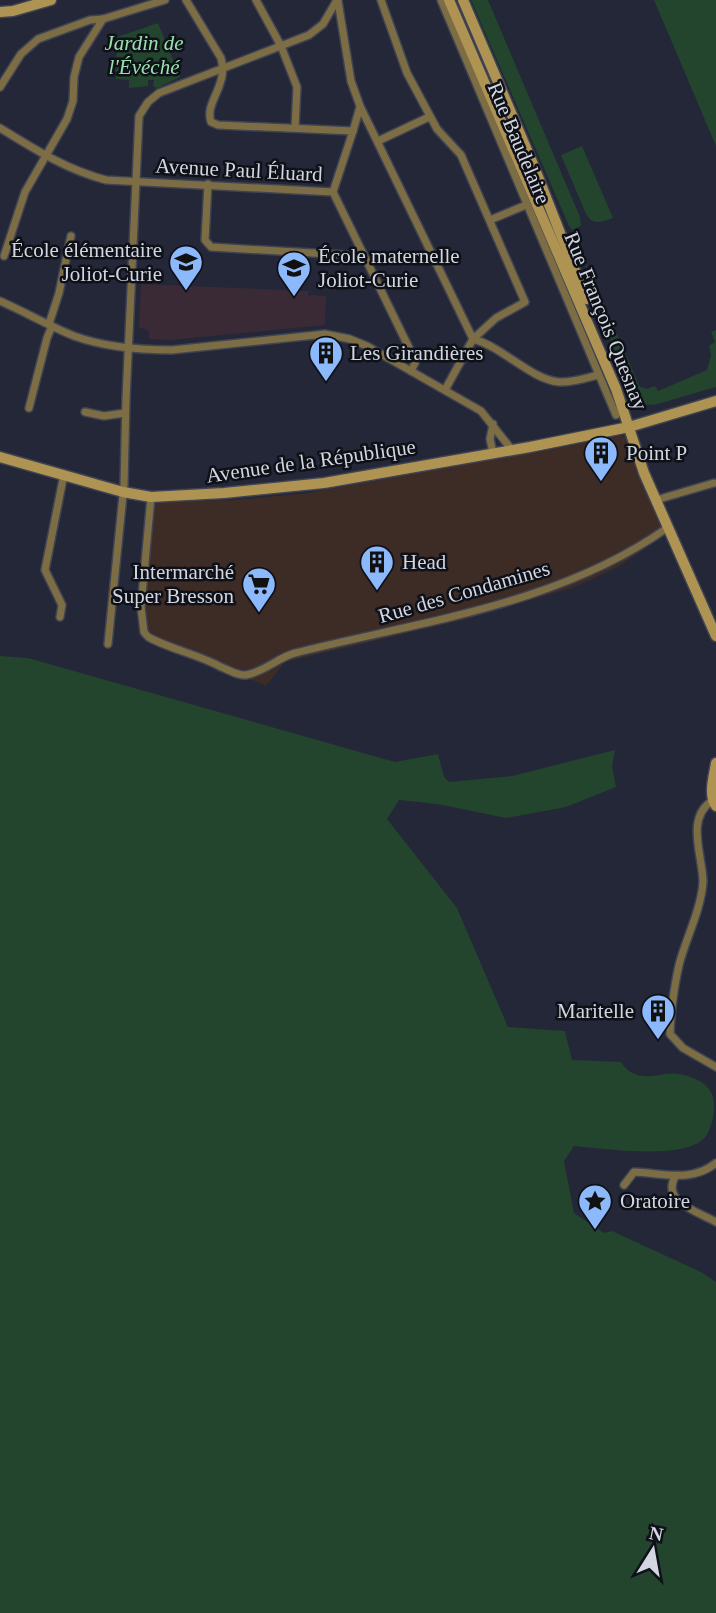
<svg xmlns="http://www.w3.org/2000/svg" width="716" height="1613" viewBox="0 0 716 1613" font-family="Georgia,serif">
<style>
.commercial{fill:#3d2b25}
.education{fill:#3a2a36}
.green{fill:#23442d}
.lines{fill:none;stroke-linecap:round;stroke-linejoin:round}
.street-casing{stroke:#3f4352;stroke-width:10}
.secondary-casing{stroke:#3f4352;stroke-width:13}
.street{stroke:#7d6d45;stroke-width:7}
.secondary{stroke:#ae9352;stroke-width:10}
.labels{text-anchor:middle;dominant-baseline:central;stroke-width:5;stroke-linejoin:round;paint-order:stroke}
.park-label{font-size:21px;font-style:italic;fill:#9ae1ac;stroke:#0f1118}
.street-label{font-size:21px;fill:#d3d6e0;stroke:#0f1118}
.poi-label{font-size:21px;fill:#d3d6e0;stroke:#0f1118;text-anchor:start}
</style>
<rect width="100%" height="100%" fill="#232737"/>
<!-- commercial -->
<polygon class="commercial" points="620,435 638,441 674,529 618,567 575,587 463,620 285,662 266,686 165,642 145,628 144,608 152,508 157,502 234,500 308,493"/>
<!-- education -->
<polygon class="education" points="141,284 308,291 308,297 311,295 326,296 325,325 171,340 149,339 149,332 146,329 139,328"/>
<!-- green -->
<g class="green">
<polygon points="471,0 488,0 580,217 581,226 572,230 569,226"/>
<polygon points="654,0 716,0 716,146"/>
<polygon points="158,23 180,77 157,88 153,86 154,80 148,80 148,86 129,88 129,80 116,79 117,37"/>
<path d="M582 146 613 218C602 222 593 226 586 214L561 155Z"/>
<polygon points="582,255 640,387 647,389 655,386 658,391 707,370 711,355 709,346 715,342 711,332 716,330 716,387 654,405 642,404 630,386 598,311 589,273 581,256"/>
<path d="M0 656 28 658 395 762 438 754 444 777 449 782 512 776 615 750 612 766 616 787 566 807 506 818 437 804 399 800 387 819 457 908 508 1027 565 1031 572 1060 621 1062C631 1078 647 1078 664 1074 679 1071 709 1079 713 1097 716 1111 713 1119 708 1133 694 1163 601 1148 574 1146L564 1161 574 1213 604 1233 612 1231 701 1272 716 1282V1613H0Z"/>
</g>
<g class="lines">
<!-- street casing -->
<g class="street-casing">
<g id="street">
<path d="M186 0 221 58C229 86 204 102 211 122L218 125 353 131 333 192"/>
<polyline points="256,0 281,46 297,87 295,128"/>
<polyline points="381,0 407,73 437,129 461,155 525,302 496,318 473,339"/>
<polyline points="441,0 616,415"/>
<polyline points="338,1 351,81 360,106 473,339 445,390"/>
<polyline points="0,87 21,54 38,39 90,20 103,19 165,0"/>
<path d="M0 128C34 149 67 170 106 180L333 192 414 358 415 363 411 371"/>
<polyline points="353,131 360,107"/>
<polyline points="378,141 429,117"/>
<polyline points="208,184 205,240 211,247 364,256"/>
<polyline points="490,220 526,205"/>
<polyline points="4,256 25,192 67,119 73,101 74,77 79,57 103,19"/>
<path d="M0 301C25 312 49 326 74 336 104 347 140 350 172 350L325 334 350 339 367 346 481 411 512 450"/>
<polyline points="49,324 59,293 71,236"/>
<path d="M473 339C503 347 530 379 559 382 571 383 586 378 598 375"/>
<polyline points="29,408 47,338 52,326"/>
<polyline points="85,412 104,416 125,413"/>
<polyline points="493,424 490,439 493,453"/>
<path d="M151 497 141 607 144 632C147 636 147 637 152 639 174 650 199 655 221 667 229 670 238 676 246 675 264 672 279 657 295 653 422 621 558 605 667 528"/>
<polyline points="656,500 714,483"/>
<polyline points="60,617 62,605 45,570 64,474"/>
<polyline points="108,644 124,485 126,399 139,116 148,102 159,93 309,35 323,24 337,0"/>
<path d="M712 801C685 818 703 857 703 882 701 910 686 938 679 965 674 987 671 1011 670 1034L683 1048 716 1067"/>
<path d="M675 1177C661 1202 699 1212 716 1222"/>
<path d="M624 1185 634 1172C663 1173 691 1183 716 1163"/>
</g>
</g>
<!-- secondary casing -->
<g class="secondary-casing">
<g id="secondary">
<polyline points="449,0 616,389 644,473 716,636"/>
<polyline points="463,0 535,169 586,299"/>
<polyline points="0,12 13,11 51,0"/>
<polyline points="0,457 123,492 151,497 224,493 324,483 530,447 629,427 716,401"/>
<path d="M716 763C714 776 708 795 716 806"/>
</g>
</g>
<!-- street -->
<use href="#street" class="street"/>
<!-- secondary -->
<use href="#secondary" class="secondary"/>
</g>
<!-- icons -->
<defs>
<g id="school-pin" transform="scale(1.75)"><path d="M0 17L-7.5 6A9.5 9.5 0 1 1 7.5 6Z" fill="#8cb9fc" stroke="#0f1118"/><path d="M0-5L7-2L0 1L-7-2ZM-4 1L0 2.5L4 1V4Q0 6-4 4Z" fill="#111"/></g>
<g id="building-pin" transform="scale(1.75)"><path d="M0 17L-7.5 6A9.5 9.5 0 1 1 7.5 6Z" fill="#8cb9fc" stroke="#0f1118"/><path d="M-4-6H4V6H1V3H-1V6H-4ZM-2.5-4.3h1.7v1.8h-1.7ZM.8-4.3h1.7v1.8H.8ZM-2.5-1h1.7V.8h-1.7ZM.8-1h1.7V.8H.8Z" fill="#111"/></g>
<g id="supermarket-pin" transform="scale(1.75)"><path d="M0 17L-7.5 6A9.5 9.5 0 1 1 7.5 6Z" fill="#8cb9fc" stroke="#0f1118"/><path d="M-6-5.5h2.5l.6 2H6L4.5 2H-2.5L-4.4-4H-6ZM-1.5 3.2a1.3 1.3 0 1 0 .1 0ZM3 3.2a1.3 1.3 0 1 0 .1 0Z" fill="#111"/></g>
<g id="sight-pin" transform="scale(1.75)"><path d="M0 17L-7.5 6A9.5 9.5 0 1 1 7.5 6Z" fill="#8cb9fc" stroke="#0f1118"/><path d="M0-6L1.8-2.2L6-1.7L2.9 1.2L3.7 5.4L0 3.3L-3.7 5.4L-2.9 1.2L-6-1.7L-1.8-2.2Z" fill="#111"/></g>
</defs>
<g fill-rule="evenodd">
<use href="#school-pin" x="186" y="262"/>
<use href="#school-pin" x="294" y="268"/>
<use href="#building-pin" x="326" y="353"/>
<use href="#building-pin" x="601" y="453"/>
<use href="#building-pin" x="377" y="562"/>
<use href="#supermarket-pin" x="259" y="584"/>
<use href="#building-pin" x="658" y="1011"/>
<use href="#sight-pin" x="595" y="1201"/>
</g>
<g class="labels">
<!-- park labels -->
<g class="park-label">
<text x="144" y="43">Jardin de<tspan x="144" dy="24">l'Évéché</tspan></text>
</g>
<!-- street labels -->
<g class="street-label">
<text transform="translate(519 143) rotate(67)">Rue Baudelaire</text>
<text transform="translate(239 170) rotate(3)">Avenue Paul Éluard</text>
<text transform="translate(606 321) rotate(68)">Rue François Quesnay</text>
<text transform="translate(311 461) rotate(-8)">Avenue de la République</text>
<text transform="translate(464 592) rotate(-16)">Rue des Condamines</text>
</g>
<!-- poi labels -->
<g class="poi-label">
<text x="162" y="250" text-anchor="end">École élémentaire<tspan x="162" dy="24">Joliot-Curie</tspan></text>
<text x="318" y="256">École maternelle<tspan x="318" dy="24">Joliot-Curie</tspan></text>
<text x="350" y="353">Les Girandières</text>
<text x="626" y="453">Point P</text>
<text x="402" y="562">Head</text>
<text x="234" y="572" text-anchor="end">Intermarché<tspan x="234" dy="24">Super Bresson</tspan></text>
<text x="634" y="1011" text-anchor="end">Maritelle</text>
<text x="620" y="1201">Oratoire</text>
</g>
</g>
<!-- north arrow -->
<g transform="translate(653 1550) rotate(11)" stroke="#0f1118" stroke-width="5" paint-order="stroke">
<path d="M0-5L12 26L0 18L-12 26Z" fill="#d3d6e0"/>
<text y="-10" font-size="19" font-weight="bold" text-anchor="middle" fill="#d3d6e0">N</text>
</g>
</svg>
